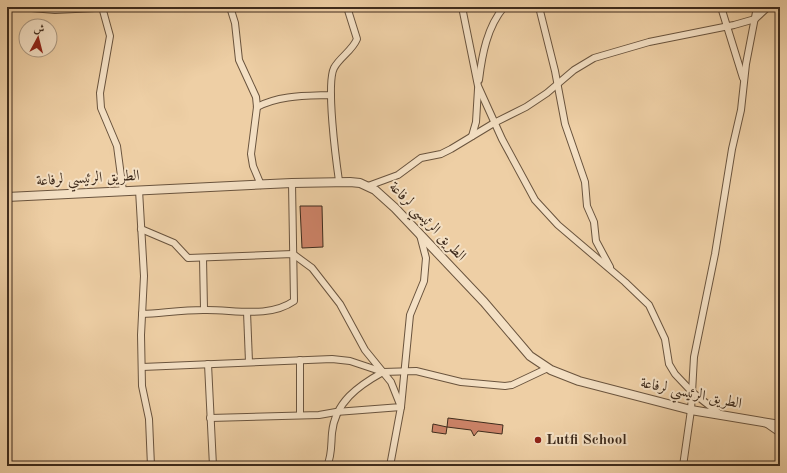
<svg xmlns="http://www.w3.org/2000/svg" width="787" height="473" viewBox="0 0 787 473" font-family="'Old Standard TT',Amiri,serif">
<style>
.building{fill:#cd8368;stroke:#3e2b1c}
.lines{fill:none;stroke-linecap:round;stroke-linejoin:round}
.minor-casing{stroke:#6a543e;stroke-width:8}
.tertiary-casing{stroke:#6a543e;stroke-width:10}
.minor{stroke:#f4e0c4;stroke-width:6}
.tertiary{stroke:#f4e0c4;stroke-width:8}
.poi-dot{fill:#8f2418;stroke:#f4e0c4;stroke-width:1.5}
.labels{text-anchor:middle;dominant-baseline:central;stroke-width:4;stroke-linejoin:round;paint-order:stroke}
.street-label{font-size:15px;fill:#3e2b1c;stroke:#f4e0c4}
.poi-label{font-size:15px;font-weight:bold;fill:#3e2b1c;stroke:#f4e0c4;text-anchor:start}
</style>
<rect width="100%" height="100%" fill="#eecfa5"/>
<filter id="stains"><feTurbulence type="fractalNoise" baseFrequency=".005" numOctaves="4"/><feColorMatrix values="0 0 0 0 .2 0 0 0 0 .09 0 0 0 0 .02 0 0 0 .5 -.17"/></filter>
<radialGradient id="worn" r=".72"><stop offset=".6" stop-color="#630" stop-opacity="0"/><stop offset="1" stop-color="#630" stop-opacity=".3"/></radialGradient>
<!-- building -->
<g class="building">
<polygon points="300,206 322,206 323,247 302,248"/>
<polygon points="448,418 503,425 502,434 478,431 474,436 471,430 447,427"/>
<polygon points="433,424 447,427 446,434 432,432"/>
</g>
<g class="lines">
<!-- minor casing -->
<g class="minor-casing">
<g id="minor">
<polyline points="20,7 55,10 116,7"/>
<polyline points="102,7 110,36 100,93 101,108 117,146 123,191"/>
<polyline points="230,7 235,23 239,60 256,97 257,107 251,154 253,166 261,185"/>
<polyline points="462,7 478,86 502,139 535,200 558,225 625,282 649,305 665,339 669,364 675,374 692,392 720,414"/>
<polyline points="539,7 555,71 565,124 585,182 587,206 594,222 596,241 610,267"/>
<polyline points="721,7 743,78"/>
<path d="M479 80C482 55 487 27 504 7"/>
<path d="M257 107C280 95 305 96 331 95"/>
<polyline points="472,136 476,122 478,89"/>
<path d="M339 181C336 160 326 84 334 68 340 57 352 51 357 39L347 7"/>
<polyline points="368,186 398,175 421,158 441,154 451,149 494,123 526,107 547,93 574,70 594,58 649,42 734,25 755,19 768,7"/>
<polyline points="139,190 144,276 141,335 142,386 149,419 151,466"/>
<polyline points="141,229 174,243 188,258 293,254 312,268 340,304 365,350 391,382 401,407 336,412 319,415 210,418"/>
<polyline points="203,258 204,309"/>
<polyline points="247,312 249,362"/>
<path d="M142 314C162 313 183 310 203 310 233 309 268 319 294 301L292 183"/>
<polyline points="208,364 213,466"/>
<polyline points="142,367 332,359 350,361 383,372 416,371 461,382 505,386 512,385 548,368"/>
<polyline points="300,414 300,360"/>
<polyline points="767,424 780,433"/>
<path d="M327 466C332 456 331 444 332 433 335 402 358 386 383 372"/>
<polyline points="390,466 401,407 410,315 424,281 426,258 420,235"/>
<polyline points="683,466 691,410 694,357 715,254 732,149 741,110 746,64 757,7"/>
</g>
</g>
<!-- tertiary casing -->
<g class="tertiary-casing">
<polyline id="tertiary" points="7,197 292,183 350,182 360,183 375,190 395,208 484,302 530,356 551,370 579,381 691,410 780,425"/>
</g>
<!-- minor -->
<use href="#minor" class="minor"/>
<!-- tertiary -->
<use href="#tertiary" class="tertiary"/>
</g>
<!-- markers -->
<circle class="poi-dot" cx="538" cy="440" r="4"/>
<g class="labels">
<!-- street labels -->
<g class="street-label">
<text transform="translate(88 179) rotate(-3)">الطريق الرئيسي لرفاعة</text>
<text transform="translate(427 222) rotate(46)">الطريق الرئيسي لرفاعة</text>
<text transform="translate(691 394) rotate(12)">الطريق الرئيسي لرفاعة</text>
</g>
<!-- poi labels -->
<g class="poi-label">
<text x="546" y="440">Lutfi School</text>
</g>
</g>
<!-- margin -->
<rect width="787" height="473" fill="none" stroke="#eecfa5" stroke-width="24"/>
<rect x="8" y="8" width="771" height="457" fill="none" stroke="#3e2b1c" stroke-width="2"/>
<rect x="12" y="12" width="763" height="449" fill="none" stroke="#3e2b1c"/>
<!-- north arrow -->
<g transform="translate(38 38) rotate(7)"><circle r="19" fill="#f4e0c4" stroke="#ab9881"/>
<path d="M0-3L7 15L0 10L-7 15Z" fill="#8f2418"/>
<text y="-6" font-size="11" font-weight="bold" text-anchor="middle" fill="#3e2b1c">ش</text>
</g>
<rect width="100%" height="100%" filter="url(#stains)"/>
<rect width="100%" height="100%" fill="url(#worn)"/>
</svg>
